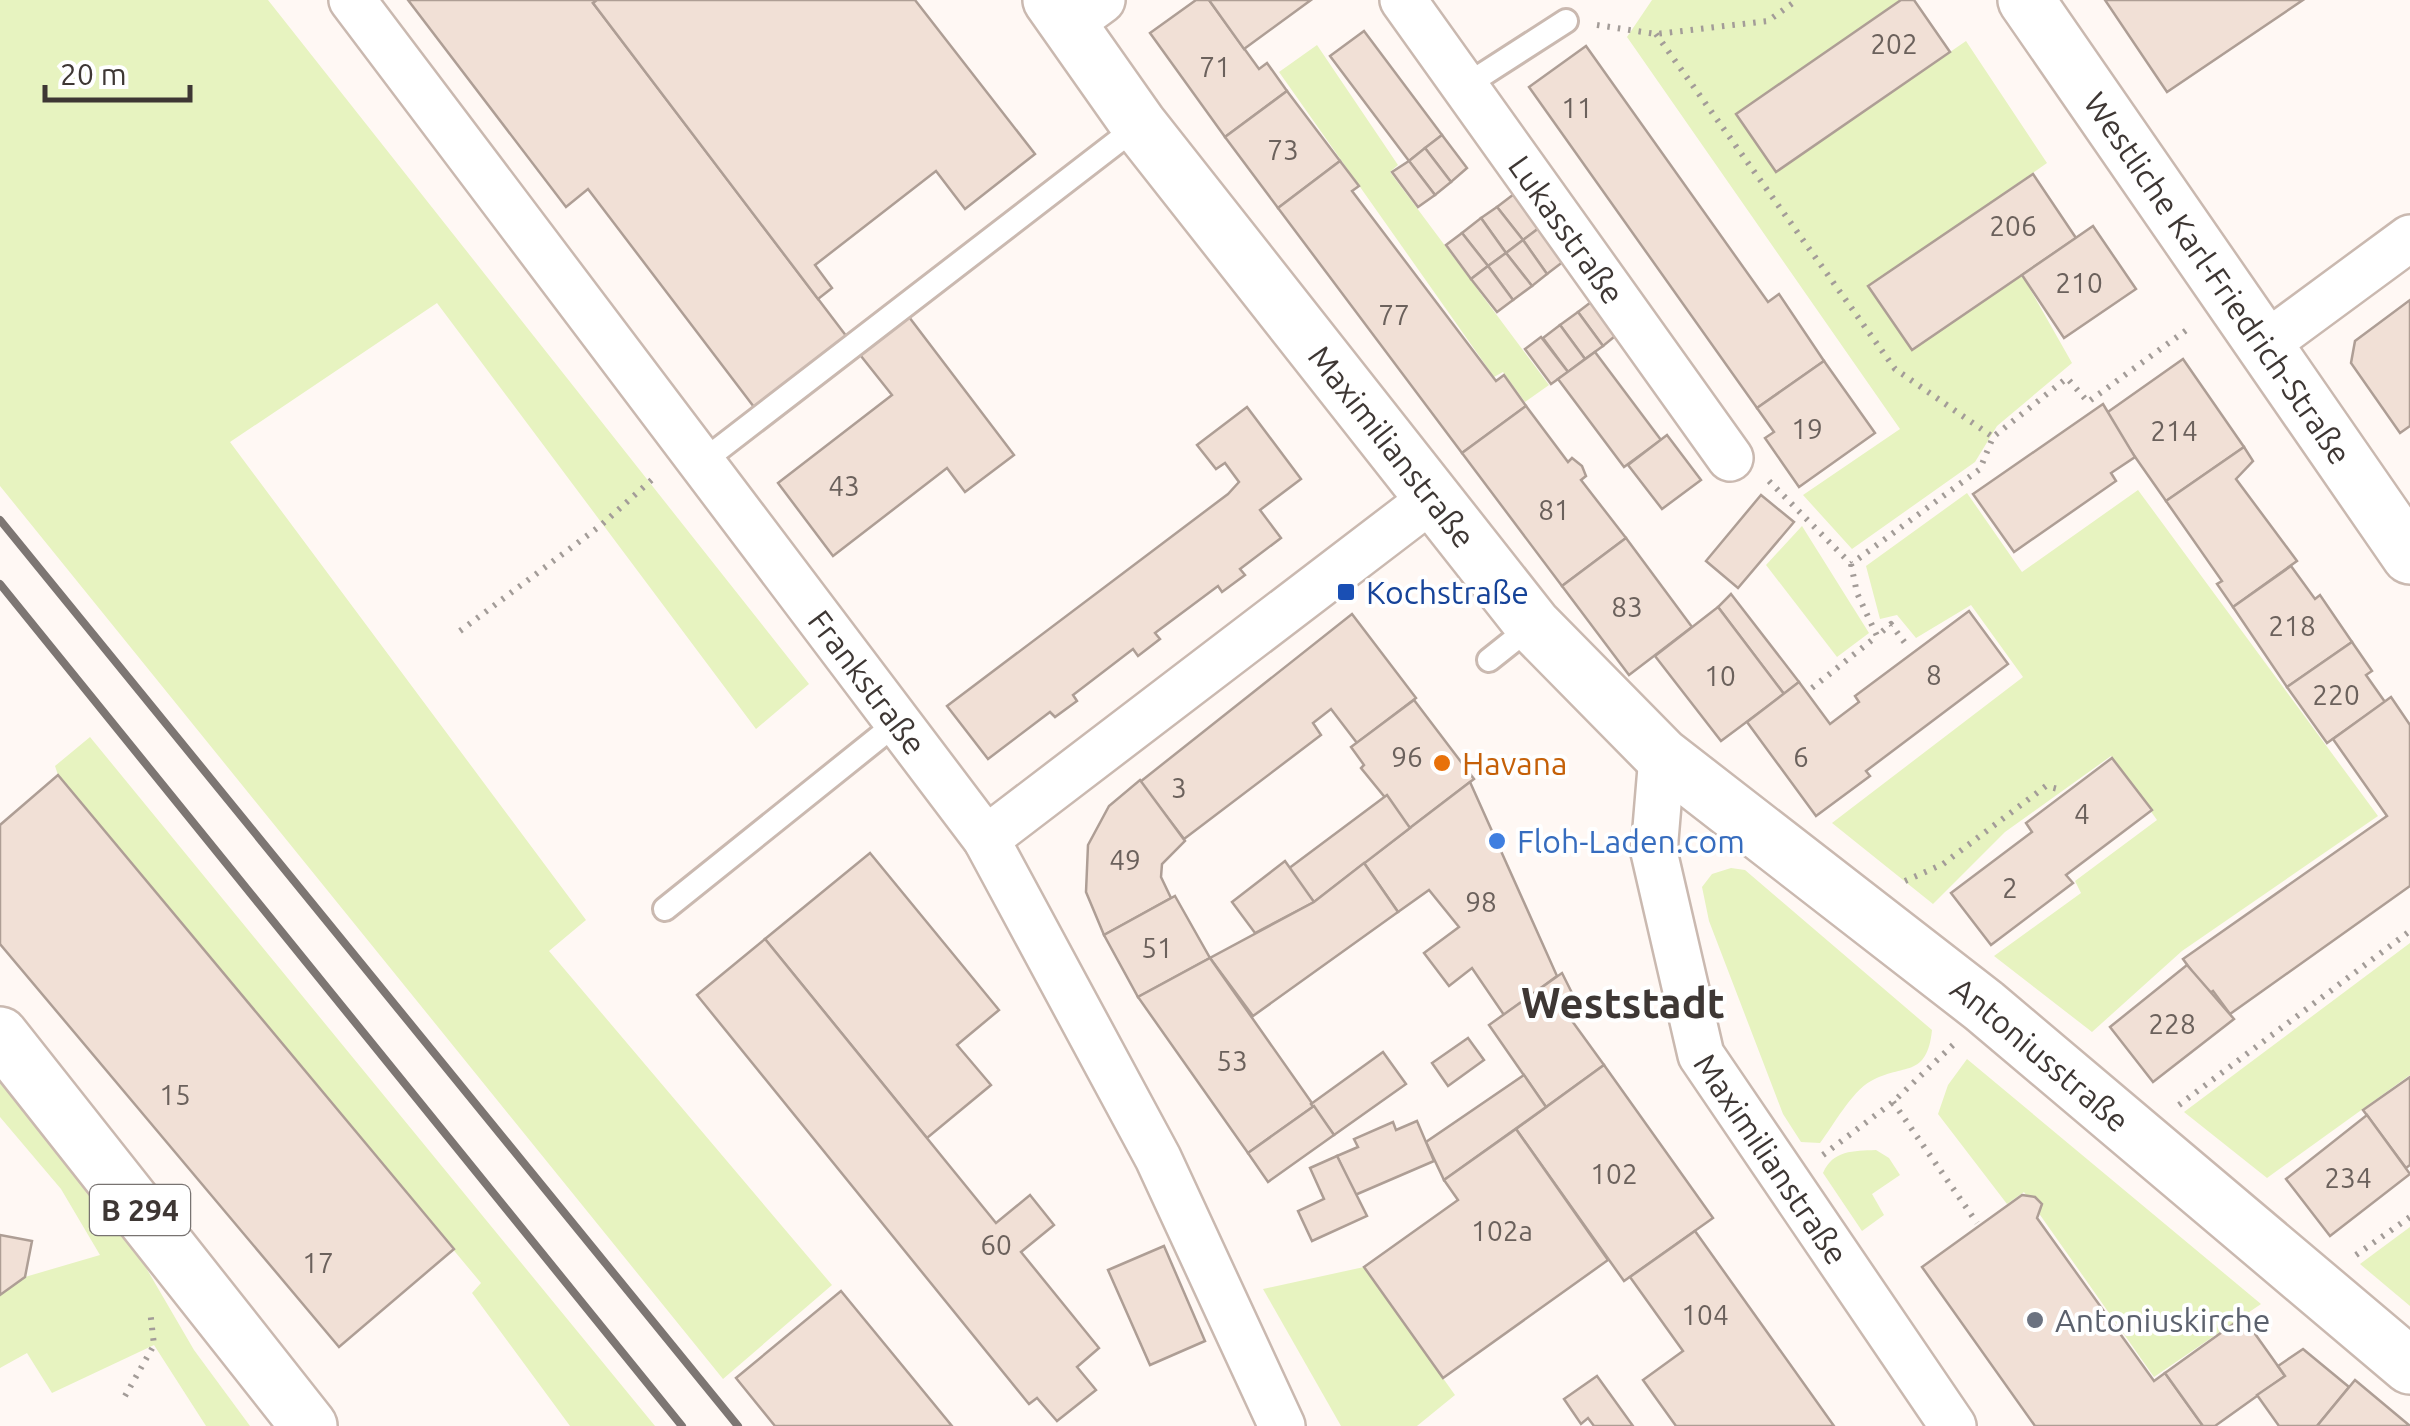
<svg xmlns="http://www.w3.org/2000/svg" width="2410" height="1426" viewBox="0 0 2410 1426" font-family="Ubuntu,sans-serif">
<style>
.green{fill:#e7f3c0}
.building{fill:#f1e0d6;stroke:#ae9e95;stroke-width:2.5}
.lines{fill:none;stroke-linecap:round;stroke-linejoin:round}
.service-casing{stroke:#cab9b0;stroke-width:28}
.minor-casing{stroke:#cab9b0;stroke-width:50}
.tertiary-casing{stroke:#cab9b0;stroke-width:60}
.secondary-casing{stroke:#cab9b0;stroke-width:60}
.primary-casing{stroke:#cab9b0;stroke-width:60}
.path{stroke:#a39c98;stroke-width:6;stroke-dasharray:2.5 8;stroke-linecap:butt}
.service{stroke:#fff;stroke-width:22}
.minor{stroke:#fff;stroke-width:45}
.tertiary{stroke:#fff;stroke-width:55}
.secondary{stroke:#fff;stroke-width:55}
.primary{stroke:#fff;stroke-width:55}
.rail{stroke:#7d7673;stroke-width:8}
.transit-dot{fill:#1a4fb4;stroke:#fff;stroke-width:4}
.food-dot{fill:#e8710a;stroke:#fff;stroke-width:4}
.shop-dot{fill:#3f7fe0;stroke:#fff;stroke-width:4}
.worship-dot{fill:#6b7280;stroke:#fff;stroke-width:4}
.labels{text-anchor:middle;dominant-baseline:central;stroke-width:8;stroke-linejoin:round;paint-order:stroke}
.number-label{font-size:28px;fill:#6b615c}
.shield{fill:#fff;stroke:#787371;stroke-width:2.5}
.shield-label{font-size:30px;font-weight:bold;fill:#3e3734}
.street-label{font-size:32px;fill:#3e3734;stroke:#fff}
.transit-label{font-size:32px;fill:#164399;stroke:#fff;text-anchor:start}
.food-label{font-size:32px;fill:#c56008;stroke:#fff;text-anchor:start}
.shop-label{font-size:32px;fill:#366cbe;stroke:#fff;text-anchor:start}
.worship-label{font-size:32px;fill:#5b616d;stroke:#fff;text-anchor:start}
.district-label{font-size:42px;font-weight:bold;fill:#3e3734;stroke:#fff}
</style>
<rect width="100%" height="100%" fill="#fff8f4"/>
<!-- green -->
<g class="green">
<polygon points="0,0 268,0 809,684 756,729 437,303 230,442 586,920 549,951 832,1285 723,1379 0,486"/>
<polygon points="1652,0 1901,0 1736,114 1776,172 1966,41 2047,163 1868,287 1912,350 2022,275 2072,363 1997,426 1975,462 1852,549 1803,495 1900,429 1627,37"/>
<polygon points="1317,45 1398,165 1390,172 1549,385 1525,402 1503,372 1494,377 1279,72"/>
<polygon points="2138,490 2378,816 2182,951 2092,1032 1994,956 2081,893 2075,881 2157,820 2111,756 2005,832 1933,904 1832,823 2023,677 1971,605 1916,638 1897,615 1880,619 1866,566 1967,493 2022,572"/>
<polygon points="1802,526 1869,633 1837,657 1766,565"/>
<polygon points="90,737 655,1426 570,1426 472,1293 481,1283 58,775 55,766"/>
<path d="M1731 868 1745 870 1932 1030C1927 1079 1903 1063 1871 1081 1851 1092 1834 1125 1820 1143L1801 1142 1783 1114 1709 921 1702 887 1712 874Z"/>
<polygon points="2410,943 2410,1075 2267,1178 2184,1112"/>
<polygon points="1967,1059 2261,1304 2154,1377 2024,1192 2007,1204 1938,1114 1948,1085"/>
<polygon points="0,1075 145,1266 194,1350 250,1426 206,1426 154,1345 52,1393 27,1353 0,1368 0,1295 25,1277 100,1255 61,1189 0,1117"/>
<path d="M1876 1150 1889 1158 1900 1175 1872 1194 1884 1215 1862 1231 1823 1173C1833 1150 1853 1151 1876 1150Z"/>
<polygon points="2410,1227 2410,1306 2360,1264"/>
<polygon points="1364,1267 1455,1395 1417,1426 1341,1426 1263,1289"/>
</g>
<!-- building -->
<g class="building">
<polygon points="408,0 597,0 593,3 847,337 754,407 588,189 566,207"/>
<polygon points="597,0 915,0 1035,154 965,209 936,171 815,265 832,288 818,299 593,3"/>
<polygon points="1196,0 1209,0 1259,69 1267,63 1287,91 1225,137 1150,33"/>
<polygon points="1209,0 1311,0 1244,49"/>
<polygon points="1901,0 1914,0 1950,52 1776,172 1736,114"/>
<polygon points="2105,0 2303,0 2167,92"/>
<polygon points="1364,31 1442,135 1409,161 1330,56"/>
<polygon points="1586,46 1768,302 1779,294 1824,361 1757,408 1529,87"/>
<polygon points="1287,91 1340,161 1278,208 1225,137"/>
<polygon points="1442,135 1467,168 1451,182 1425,148"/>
<polygon points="1425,148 1451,182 1435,195 1409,161"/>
<polygon points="1340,161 1359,186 1352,191 1496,381 1504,375 1526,406 1462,453 1278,208"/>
<polygon points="1409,161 1435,195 1418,207 1392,172"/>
<polygon points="2033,174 2076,238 1912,350 1868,286"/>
<polygon points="1514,194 1539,228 1523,240 1497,207"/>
<polygon points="1497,207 1523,240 1506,253 1481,218"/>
<polygon points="1481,218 1506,253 1488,266 1462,233"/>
<polygon points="2093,226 2136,289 2064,338 2022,275"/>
<polygon points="1539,228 1564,261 1547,274 1523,240"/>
<polygon points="1462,233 1488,266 1471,279 1446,245"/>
<polygon points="1523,240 1547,274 1532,286 1506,253"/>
<polygon points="1506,253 1532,286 1513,300 1488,266"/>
<polygon points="1488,266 1513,300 1497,312 1471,279"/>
<polygon points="1595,299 1620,332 1603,346 1578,312"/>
<polygon points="2410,300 2410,426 2400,433 2351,363 2355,341"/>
<polygon points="1578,312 1603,346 1585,359 1560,325"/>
<polygon points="906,313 1014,455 965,492 947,468 833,556 778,483 892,395 857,351"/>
<polygon points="1560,325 1585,359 1568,372 1543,338"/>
<polygon points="1541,337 1568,372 1551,384 1525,349"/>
<polygon points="1595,352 1661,440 1624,467 1558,379"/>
<polygon points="2183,359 2244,447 2166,501 2105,414"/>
<polygon points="1824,361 1875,433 1799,487 1765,438 1774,432 1757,408"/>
<polygon points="2103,404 2135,457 2111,473 2116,481 2014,552 1973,494"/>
<polygon points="1526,406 1568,462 1572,458 1582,466 1586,476 1581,480 1626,538 1562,586 1462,453"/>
<polygon points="1247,407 1301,479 1260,510 1281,538 1240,569 1245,575 1222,592 1218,586 1155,633 1160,639 1138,656 1133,649 1073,695 1077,701 1055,717 1050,712 988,759 947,706 1228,494 1239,482 1225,463 1216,469 1197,445"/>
<polygon points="1667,435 1701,480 1662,509 1628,465"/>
<polygon points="2244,447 2253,461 2236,479 2297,561 2233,607 2217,584 2222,581 2166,501"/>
<polygon points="1761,495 1794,522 1738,588 1706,561"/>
<polygon points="1626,538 1692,627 1629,675 1562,586"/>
<polygon points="2291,566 2315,599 2320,595 2352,642 2287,687 2233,607"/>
<polygon points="1731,594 1799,682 1784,694 1718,607"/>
<polygon points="1718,607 1784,694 1721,741 1655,656"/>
<polygon points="1969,611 2008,664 1866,771 1870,776 1816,816 1747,722 1799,682 1830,724 1859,702 1855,696"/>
<polygon points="1352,614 1416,698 1357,743 1331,709 1313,723 1321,735 1184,839 1140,782"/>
<polygon points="2352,642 2372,671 2366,675 2385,702 2327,743 2287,687"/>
<polygon points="2391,697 2410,725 2410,886 2230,1014 2213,991 2208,994 2183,959 2387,816 2333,739"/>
<polygon points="1414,700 1474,779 1410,828 1361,768 1364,765 1351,747"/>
<polygon points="2112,758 2152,810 2066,875 2073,883 1991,945 1951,893 2032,832 2026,823"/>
<polygon points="58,775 454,1249 339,1347 0,944 0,825"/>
<polygon points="1140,780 1185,841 1162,864 1161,877 1171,898 1104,935 1086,892 1088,845 1109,806"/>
<polygon points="1470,782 1557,976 1504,1015 1472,968 1449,986 1424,953 1459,927 1429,890 1398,912 1364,863"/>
<polygon points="1387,795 1410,828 1314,902 1288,869"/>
<polygon points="870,853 999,1010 957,1045 991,1085 927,1138 765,939"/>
<polygon points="1285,861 1314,902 1255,933 1232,902"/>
<polygon points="1364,863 1398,912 1253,1016 1210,958 1314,902"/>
<polygon points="1175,896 1210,958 1138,997 1104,935"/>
<polygon points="765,939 996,1223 1030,1195 1054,1225 1021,1252 1099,1348 1077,1367 1096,1390 1057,1421 1037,1398 1029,1404 697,995"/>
<polygon points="1210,958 1314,1106 1248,1153 1138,997"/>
<polygon points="2187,965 2234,1019 2153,1082 2110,1027"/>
<polygon points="1562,973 1579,1007 1567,1014 1604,1065 1546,1107 1489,1025"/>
<polygon points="1468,1038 1484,1060 1448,1086 1432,1063"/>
<polygon points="1383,1052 1406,1084 1334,1135 1311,1104"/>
<polygon points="1604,1065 1713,1218 1624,1281 1516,1129"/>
<polygon points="1524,1075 1546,1107 1444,1180 1426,1142"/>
<polygon points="2410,1077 2410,1165 2406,1168 2363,1110"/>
<polygon points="1314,1106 1334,1135 1268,1182 1248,1153"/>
<polygon points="2367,1115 2410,1174 2330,1236 2286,1179"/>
<polygon points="1417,1121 1434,1161 1355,1195 1337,1156 1358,1147 1354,1139 1393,1122 1396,1130"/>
<polygon points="1516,1129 1608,1260 1443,1378 1364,1267 1458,1200 1444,1180"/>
<polygon points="1337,1156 1367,1216 1312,1241 1298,1211 1324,1199 1310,1168"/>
<polygon points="2022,1195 2035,1197 2042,1204 2037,1218 2154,1381 2165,1373 2203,1426 2035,1426 1922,1267"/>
<polygon points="1695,1231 1834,1426 1676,1426 1643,1380 1683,1351 1630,1277"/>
<polygon points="0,1235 32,1241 25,1277 0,1295"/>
<polygon points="1164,1246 1205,1341 1150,1365 1108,1270"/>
<polygon points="841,1291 952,1426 775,1426 736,1378"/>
<polygon points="2243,1317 2285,1376 2215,1426 2203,1426 2165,1373"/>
<polygon points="2303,1349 2349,1387 2317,1426 2279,1426 2257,1395 2285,1376 2278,1366"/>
<polygon points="1597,1376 1633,1426 1594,1426 1588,1418 1581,1424 1564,1399"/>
<polygon points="2355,1380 2410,1426 2317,1426"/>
</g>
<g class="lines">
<!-- service casing -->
<g class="service-casing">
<g id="service">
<polyline points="1465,86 1566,21"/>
<polyline points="702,462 1139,125"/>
<polyline points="1489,660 1533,625"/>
<polyline points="665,909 898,722"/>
</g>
</g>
<!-- minor casing -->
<g class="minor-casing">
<g id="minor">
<path id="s1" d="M352 0 986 839 1158 1158 1282 1426"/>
<path id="s2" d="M1403 0 1730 458"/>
<polyline points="1068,25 1102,0"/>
<polyline points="2262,347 2410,238"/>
<path id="s3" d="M1662 756 1654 852 1701 1055 1953 1426"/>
<polyline points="986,839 1434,497"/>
</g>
</g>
<!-- tertiary casing -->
<g class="tertiary-casing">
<g id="tertiary">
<path id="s4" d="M1051 0 1139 125 1533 625 1662 756 1984 1006 2410 1366"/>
</g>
</g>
<!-- secondary casing -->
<g class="secondary-casing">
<g id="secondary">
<path id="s5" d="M2026 0 2410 556"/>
</g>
</g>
<!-- primary casing -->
<g class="primary-casing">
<polyline id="primary" points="0,1035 309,1426"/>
</g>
<!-- path -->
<g class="path">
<polyline points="1597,25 1656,34 1768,21 1797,0"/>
<polyline points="1656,34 1895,369 1993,437"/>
<polyline points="1769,481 1851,564 1980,469 1993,437 2067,378 2088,402 2192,326"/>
<polyline points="1851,564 1857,593 1877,636 1891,624 1905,643"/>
<polyline points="460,631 600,526 656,476"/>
<polyline points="1812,688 1877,636"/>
<polyline points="1905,881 1943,864 2046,786 2062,790"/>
<polyline points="1893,1102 1977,1223"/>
<polyline points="2179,1105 2410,931"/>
<polyline points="1823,1155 1893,1102 1954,1044"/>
<polyline points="2356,1255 2410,1217"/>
<polyline points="125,1396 154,1345 150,1310"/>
</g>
<!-- service -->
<use href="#service" class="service"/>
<!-- minor -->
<use href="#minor" class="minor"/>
<!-- tertiary -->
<use href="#tertiary" class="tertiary"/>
<!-- secondary -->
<use href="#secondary" class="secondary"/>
<!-- primary -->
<use href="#primary" class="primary"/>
<!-- rail -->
<g class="rail">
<polyline points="0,520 738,1426"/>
<polyline points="0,584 682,1426"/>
</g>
</g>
<!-- markers -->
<rect class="transit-dot" x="1336" y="582" width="20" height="20" rx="5"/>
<circle class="food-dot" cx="1442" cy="763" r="10"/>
<circle class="shop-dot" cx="1497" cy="841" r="10"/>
<circle class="worship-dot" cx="2035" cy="1320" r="10"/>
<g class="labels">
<!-- number labels -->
<g class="number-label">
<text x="1894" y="43">202</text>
<text x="1215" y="66">71</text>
<text x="1577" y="107">11</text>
<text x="1283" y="149">73</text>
<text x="2013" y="225">206</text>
<text x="2079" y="282">210</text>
<text x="1394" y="314">77</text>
<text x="1807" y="428">19</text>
<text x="2174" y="430">214</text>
<text x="844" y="485">43</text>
<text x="1554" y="509">81</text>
<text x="1627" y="606">83</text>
<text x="2292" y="625">218</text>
<text x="1934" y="674">8</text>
<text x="1720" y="675">10</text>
<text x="2336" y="694">220</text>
<text x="1407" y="756">96</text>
<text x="1801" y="756">6</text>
<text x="1179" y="787">3</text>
<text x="2082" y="813">4</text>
<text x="1125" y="859">49</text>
<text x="2010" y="887">2</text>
<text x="1481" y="901">98</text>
<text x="1157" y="947">51</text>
<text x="2172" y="1023">228</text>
<text x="1232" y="1060">53</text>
<text x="175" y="1094">15</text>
<text x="1614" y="1173">102</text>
<text x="2348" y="1177">234</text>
<text x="1502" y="1230">102a</text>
<text x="996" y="1244">60</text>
<text x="318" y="1262">17</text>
<text x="1705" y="1314">104</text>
</g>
<!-- shield labels -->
<rect class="shield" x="90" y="1185" width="100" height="50" rx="8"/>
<g class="shield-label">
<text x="140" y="1210">B 294</text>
</g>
<!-- street labels -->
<g class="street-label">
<text stroke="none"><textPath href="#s2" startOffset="282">Lukasstraße</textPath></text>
<text stroke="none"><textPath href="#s5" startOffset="338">Westliche Karl-Friedrich-Straße</textPath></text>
<text stroke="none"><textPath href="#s4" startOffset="562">Maximilianstraße</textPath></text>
<text stroke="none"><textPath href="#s1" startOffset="855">Frankstraße</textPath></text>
<text stroke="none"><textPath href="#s4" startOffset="1455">Antoniusstraße</textPath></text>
<text stroke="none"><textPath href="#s3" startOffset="430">Maximilianstraße</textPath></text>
</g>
<!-- transit labels -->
<g class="transit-label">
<text x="1366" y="592">Kochstraße</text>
</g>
<!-- food labels -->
<g class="food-label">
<text x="1462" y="763">Havana</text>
</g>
<!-- shop labels -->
<g class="shop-label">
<text x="1517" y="841">Floh-Laden.com</text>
</g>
<!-- worship labels -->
<g class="worship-label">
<text x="2055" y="1320">Antoniuskirche</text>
</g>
<!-- district labels -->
<g class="district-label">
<text x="1623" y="1002">Weststadt</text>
</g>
</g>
<!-- scale -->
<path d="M45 85v15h145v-15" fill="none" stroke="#3e3734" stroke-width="5"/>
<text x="60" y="85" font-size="30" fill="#3e3734" stroke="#ffffff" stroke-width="8" paint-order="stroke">20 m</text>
</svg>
